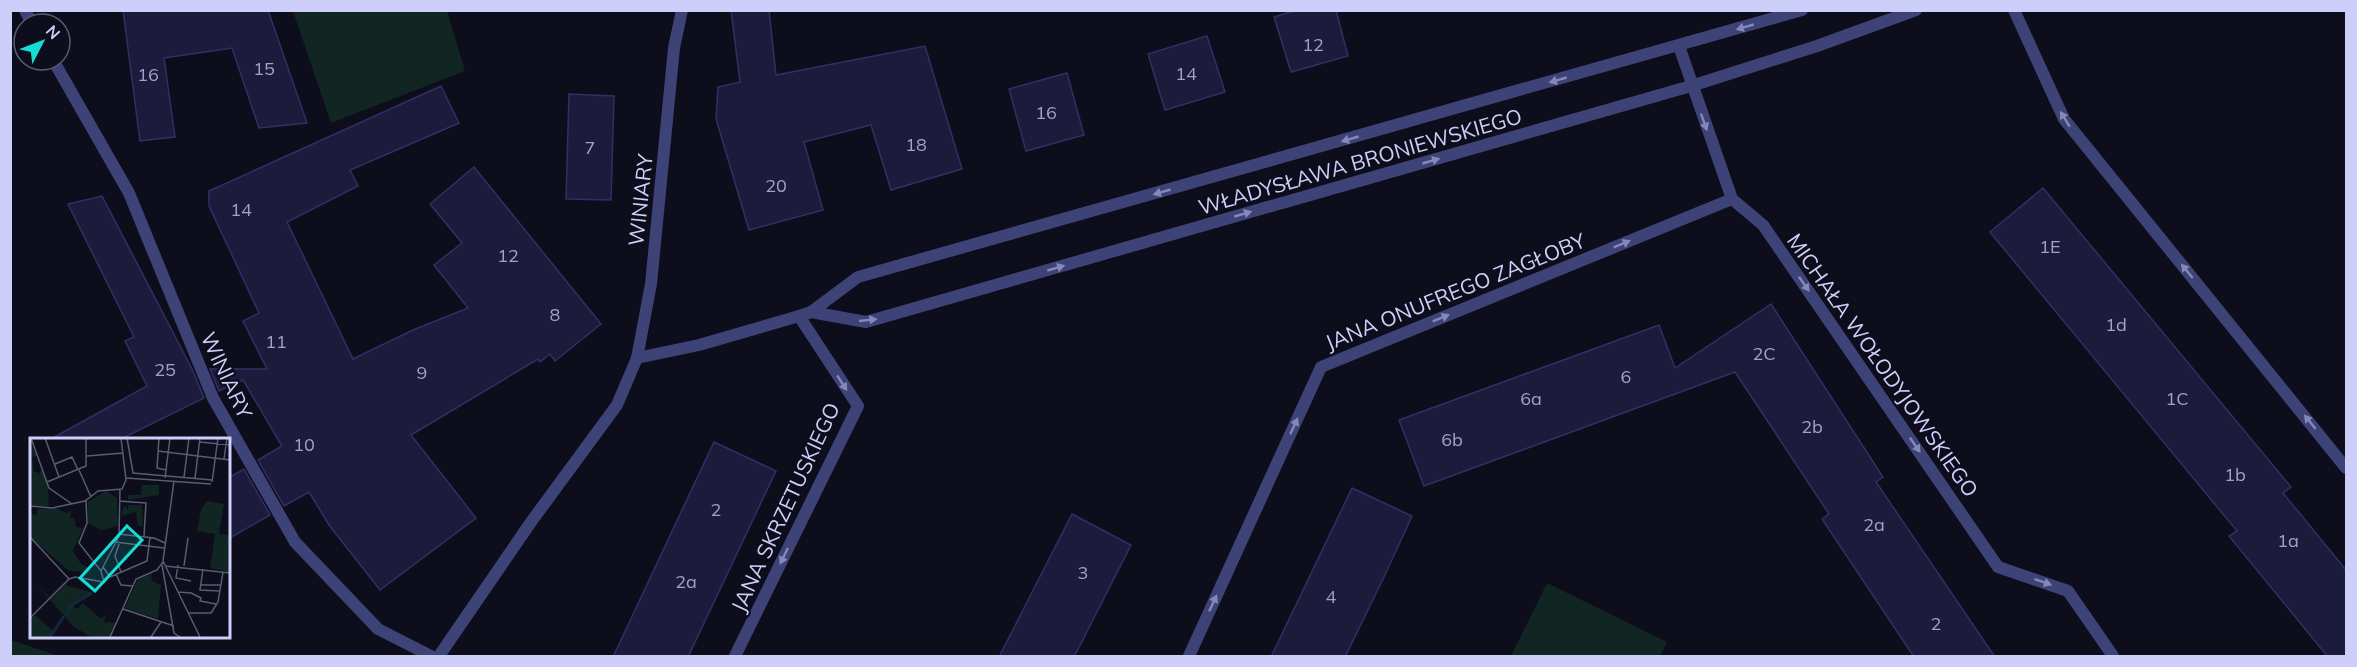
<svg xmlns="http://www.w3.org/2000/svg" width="2357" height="667" viewBox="0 0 2357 667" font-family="Mulish,sans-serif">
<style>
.green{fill:#112622}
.building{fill:#1d1b3b;stroke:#322f65;stroke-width:1.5}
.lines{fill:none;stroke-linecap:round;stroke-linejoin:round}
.street{stroke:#3d4377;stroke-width:12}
.oneway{fill:#8589b8}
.labels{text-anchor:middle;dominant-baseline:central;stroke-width:4.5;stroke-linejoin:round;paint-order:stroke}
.number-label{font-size:18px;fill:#a1a2ca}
.street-label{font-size:21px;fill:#cdcffa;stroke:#0e0d1c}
.inset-river{fill:none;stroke:#11293d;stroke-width:3}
.inset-road{fill:none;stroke:#5a5b75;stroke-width:1.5}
.view{fill:#15dfd4;fill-opacity:0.15;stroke:#15dfd4;stroke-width:3}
.inset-edge{fill:none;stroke:#cdcffa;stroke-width:3}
</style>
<rect width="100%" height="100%" fill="#0e0d1c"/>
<!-- green -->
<g class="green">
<polygon points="293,11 447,11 465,71 331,123"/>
<polygon points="1547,583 1667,642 1660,656 1511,656"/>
<polygon points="10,640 11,640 58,656 11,656"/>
</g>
<!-- building -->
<g class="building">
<polygon points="123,10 268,10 307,123 259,128 232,48 164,58 175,137 140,141"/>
<polygon points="731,10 769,10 776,75 925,46 962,169 891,190 871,125 804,142 823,210 749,230 716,119 718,87 740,82"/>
<polygon points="1297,10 1336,10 1348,56 1291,72 1274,17"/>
<polygon points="1207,36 1225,92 1165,110 1148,54"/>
<polygon points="1067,73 1084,135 1026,151 1009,89"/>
<polygon points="441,86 459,123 350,170 358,186 287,222 353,359 413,330 468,308 434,265 462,243 430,204 474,167 601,324 555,361 550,354 540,362 538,359 411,435 476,518 380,590 329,525 309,492 284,506 258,460 282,446 243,380 219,391 210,369 267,369 243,321 259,313 209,206 209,191"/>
<polygon points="569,94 614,96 611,200 566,199"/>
<polygon points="2043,188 2291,487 2283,493 2346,570 2346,657 2328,657 2229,536 2237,531 1990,232"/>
<polygon points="102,196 192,369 204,398 121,439 51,439 147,386 125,341 134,337 68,204"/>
<polygon points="1771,304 1883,477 1876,482 1995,657 1914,657 1822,519 1829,514 1735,372 1424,486 1399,420 1659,325 1675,368"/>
<polygon points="714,442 776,471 688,657 613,657"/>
<polygon points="244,469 270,515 228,539 228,478"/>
<polygon points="1352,488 1412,516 1384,577 1345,657 1271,657"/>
<polygon points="1072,514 1131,545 1074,657 999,657"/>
</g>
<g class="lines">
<!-- street -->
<g class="street">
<polyline points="25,10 32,24"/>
<polyline points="2014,10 2064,119 2346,468"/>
<polyline points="1679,46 1732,199 1763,225 1998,567 2068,591 2113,656"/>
<polyline points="53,60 129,193 213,398 295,542 378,629 431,656"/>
<polyline points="811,312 866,322 1691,86 1817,46 1916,10"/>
<polyline points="637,358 699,345 799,316 811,312 858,277 1802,10"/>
<polyline points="439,656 531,522 617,405 637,358 651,284 674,48 682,10"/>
<polyline points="735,656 858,406 799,316"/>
<polyline points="1189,656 1321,367 1732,199"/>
</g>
</g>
<!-- one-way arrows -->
<defs><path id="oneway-solid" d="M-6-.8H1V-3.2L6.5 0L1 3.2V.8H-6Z" transform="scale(1.5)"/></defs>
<g class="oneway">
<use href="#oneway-solid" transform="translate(1745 27) rotate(164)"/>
<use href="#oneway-solid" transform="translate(1558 80) rotate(164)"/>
<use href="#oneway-solid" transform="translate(2065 119) rotate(-122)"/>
<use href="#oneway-solid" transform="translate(1704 122) rotate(70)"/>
<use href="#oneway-solid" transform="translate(1350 139) rotate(164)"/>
<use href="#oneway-solid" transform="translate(1431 161) rotate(-16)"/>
<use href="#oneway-solid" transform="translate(1162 192) rotate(164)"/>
<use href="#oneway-solid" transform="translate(1243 214) rotate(-16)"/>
<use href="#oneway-solid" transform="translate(1622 244) rotate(-22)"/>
<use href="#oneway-solid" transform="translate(1056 268) rotate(-16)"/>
<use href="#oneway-solid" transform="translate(2187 271) rotate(-129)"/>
<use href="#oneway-solid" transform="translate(1804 284) rotate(55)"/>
<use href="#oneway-solid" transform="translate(1441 318) rotate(-22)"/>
<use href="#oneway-solid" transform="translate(868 320) rotate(-6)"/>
<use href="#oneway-solid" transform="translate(842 383) rotate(57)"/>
<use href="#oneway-solid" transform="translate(2310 422) rotate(-129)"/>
<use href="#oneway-solid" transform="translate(1294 426) rotate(-65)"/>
<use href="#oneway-solid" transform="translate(1915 445) rotate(55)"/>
<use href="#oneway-solid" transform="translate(784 556) rotate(116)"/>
<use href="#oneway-solid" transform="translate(2043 582) rotate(19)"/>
<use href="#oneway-solid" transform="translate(1213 603) rotate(-65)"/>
</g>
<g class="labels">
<!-- number labels -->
<g class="number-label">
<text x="1313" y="44">12</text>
<text x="264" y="68">15</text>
<text x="1186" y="73">14</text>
<text x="148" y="74">16</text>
<text x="1046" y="112">16</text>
<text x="916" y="144">18</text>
<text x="590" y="147">7</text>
<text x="776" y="185">20</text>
<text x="241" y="209">14</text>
<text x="2050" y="246">1E</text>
<text x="508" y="255">12</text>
<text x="555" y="314">8</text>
<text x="2116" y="324">1d</text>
<text x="276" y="341">11</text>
<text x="1764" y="353">2C</text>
<text x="165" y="369">25</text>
<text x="422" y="372">9</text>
<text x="1626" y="376">6</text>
<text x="1531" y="398">6a</text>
<text x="2177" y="398">1C</text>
<text x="1812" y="426">2b</text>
<text x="1452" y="439">6b</text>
<text x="304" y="444">10</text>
<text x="2235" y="474">1b</text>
<text x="716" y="509">2</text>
<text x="1874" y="524">2a</text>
<text x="2288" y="540">1a</text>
<text x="1083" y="572">3</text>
<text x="686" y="581">2a</text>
<text x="1331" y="596">4</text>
<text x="1936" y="623">2</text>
</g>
<!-- street labels -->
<g class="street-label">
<text transform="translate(1360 161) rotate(-16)">WŁADYSŁAWA BRONIEWSKIEGO</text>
<text transform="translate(640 200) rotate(-84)">WINIARY</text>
<text transform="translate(1455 291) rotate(-22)">JANA ONUFREGO ZAGŁOBY</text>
<text transform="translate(1883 365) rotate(55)">MICHAŁA WOŁODYJOWSKIEGO</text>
<text transform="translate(227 375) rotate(65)">WINIARY</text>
<text transform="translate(785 507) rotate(-65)">JANA SKRZETUSKIEGO</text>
</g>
</g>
<!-- overview -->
<g transform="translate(30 438)">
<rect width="200" height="200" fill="#0e0d1c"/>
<path d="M0 4 7 18 2 19 4 34H8L13 44 9 36 12 31 18 48 19 69 0 67ZM112 47H129V57L98 62V57H111ZM76 53 87 60 88 88 71 92 58 85V64ZM177 63 194 66 189 96 199 97V134L180 130 185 96 167 93 171 72ZM94 67 98 72V67H112L113 88H108L106 74 91 78ZM25 70 37 75 42 72 40 80H44L46 89 53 90 43 113 51 126 61 131 60 135 38 132 0 99V76L6 77 8 71ZM121 136 122 143 131 147 128 181 95 170 108 141ZM0 139 21 161 35 147 60 154 72 148 42 167 47 171 53 165 71 181 76 176 74 184 87 185 80 199H61L43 188ZM5 177 23 193 21 199H0V182Z" fill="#112622"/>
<path class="inset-river" d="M35 177 42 167 62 155M20 199 34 178"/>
<path class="inset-road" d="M1 0 19 50 42 66M15 0 29 39M97 0 103 35 182 42M129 0 127 30 136 32M170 4 200 7M128 13 200 22M57 18 93 15M194 21 197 0M25 26 42 19 48 32M49 32 61 59M154 39 159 0M96 40 181 46M135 40 140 0M165 40 170 0M144 43 133 123 170 199M17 44 56 28V0M182 44 188 0M89 63 116 65 114 98M0 68 22 70 55 63 68 53 92 51 96 42 91 0M88 96 124 100 135 105M0 99 39 141M85 104 134 110M89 106 85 118 91 134M132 127 144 195 150 199M148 127 146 140 161 143M135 128 200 135M154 128 158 100M73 129 80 139 117 123 120 99M173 131 170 152 190 153M71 133 89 98 90 51M86 136 91 147 103 148M39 141 45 139 74 144 71 133 49 105 57 85 56 62M171 147H191M148 154 161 155 171 160 170 163 186 166M93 171 144 188M158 175H181L188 164 193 134M0 180 39 141M80 199 106 141 127 132 133 124M121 199 131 184"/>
<path class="view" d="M97 88 112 102 65 153 50 140Z"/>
<rect width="200" height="200" class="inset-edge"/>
</g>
<!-- border -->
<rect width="2357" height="667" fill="none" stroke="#cdcffa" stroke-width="24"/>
<!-- north arrow -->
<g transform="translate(42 42) rotate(48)"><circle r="28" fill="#0e0d1c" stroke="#5a5b75" stroke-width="1.5"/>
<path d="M0-4.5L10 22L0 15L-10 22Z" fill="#15dfd4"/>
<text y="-9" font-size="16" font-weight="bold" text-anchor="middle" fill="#cdcffa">N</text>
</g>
</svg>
